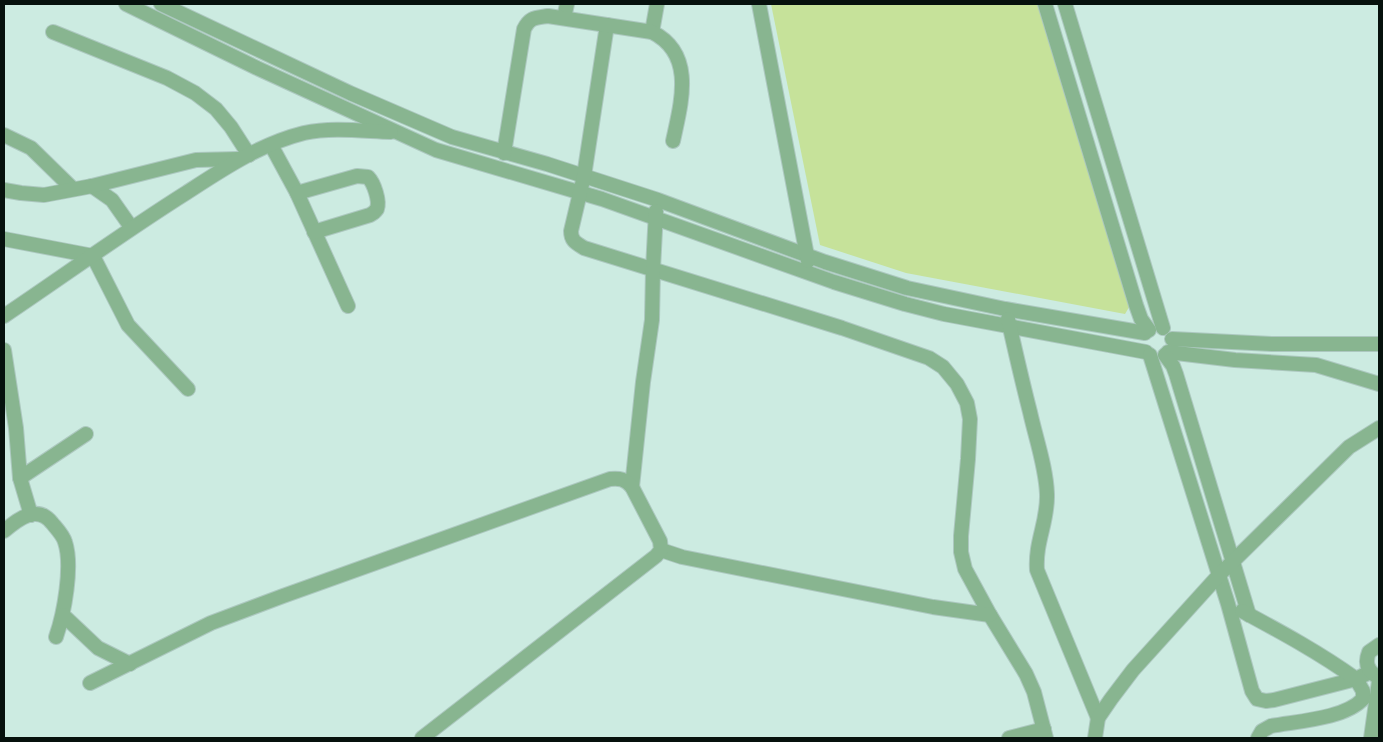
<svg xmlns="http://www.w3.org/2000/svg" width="1383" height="742" viewBox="0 0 1383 742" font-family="Roboto,sans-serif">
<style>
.green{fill:#c6e29a}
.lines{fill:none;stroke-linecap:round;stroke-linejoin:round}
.minor-casing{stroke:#acc8bf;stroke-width:16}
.minor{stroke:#88b590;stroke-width:14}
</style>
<rect width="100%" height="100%" fill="#ccebe1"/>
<!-- green -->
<polygon class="green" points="771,4 1040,4 1131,304 1125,314 906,273 820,245"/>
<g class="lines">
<!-- minor casing -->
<g class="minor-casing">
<g id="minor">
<polyline points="126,4 257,68 436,150 602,199 834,282 905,304 944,314 1146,352"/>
<polyline points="161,4 350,93 452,137 547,164 658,200 825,262 907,288 1005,309 1145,333"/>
<polyline points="759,4 808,261"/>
<polyline points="1045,4 1136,305 1141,319 1149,330"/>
<polyline points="1065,4 1163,328"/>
<polyline points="564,18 567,4"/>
<path d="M607 25 584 176 571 231C571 241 576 243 584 248L842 328 929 358 943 367 957 384 967 403 970 419 968 459 961 536V552L965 569 990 615 1026 674 1034 692 1046 738"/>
<polyline points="53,32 167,78 195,93 216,109 231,127 249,155"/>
<polyline points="652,32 657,4"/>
<polyline points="4,135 31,148 73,189"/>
<polyline points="271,145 297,193 348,306"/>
<path d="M504 153 524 29C530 17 535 18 548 16L652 32C696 54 681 103 673 141"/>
<polyline points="92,186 112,200 131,227"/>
<polyline points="4,190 21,193 44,195 92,186 196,160 239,159"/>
<path d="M297 193 357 176 368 177C374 183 380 201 377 209 375 212 372 214 370 215L314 232"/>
<polyline points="4,239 93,256 128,325 188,389"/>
<path d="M4 316C65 275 124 232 186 193 223 169 260 144 304 133 332 127 362 131 391 132"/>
<path d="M1008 319C1015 350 1022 381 1030 412 1036 439 1046 467 1047 494 1048 522 1035 541 1037 570L1098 718"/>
<polyline points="1172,339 1272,344 1379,344"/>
<polyline points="4,350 16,428 20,478 31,515"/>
<polyline points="1168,352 1235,360 1316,365 1379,384"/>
<path d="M1150 355 1228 604 1252 691 1257 699 1266 701 1274 700 1356 679 1363 691V699C1344 719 1298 721 1271 726L1262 731 1258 738"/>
<polyline points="1165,355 1173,366 1176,374 1249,615"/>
<polyline points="20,478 86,434"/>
<polyline points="632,487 643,382 652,320 653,269 656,211"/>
<path d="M4 531C18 519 37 504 52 523 57 529 63 535 65 542 73 566 64 614 56 637"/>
<polyline points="661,550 682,557 933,607 990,615"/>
<path d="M1242 611C1281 632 1320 653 1356 679L1370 672"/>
<polyline points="63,615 98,648 130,664"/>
<path d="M1376 676C1367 670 1365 662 1369 652L1379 645"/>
<path d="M90 683 211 623 283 596 610 479C620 478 625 479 632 487L660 541 661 550 656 556 422 738"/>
<polyline points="1009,738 1044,729"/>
<polyline points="1095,738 1098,718 1111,699 1133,670 1219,575 1349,447 1379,428"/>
<polyline points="1371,738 1379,681"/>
</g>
</g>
<!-- minor -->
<use href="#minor" class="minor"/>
</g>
<!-- border -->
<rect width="1383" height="742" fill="none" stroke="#06110d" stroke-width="10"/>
</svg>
